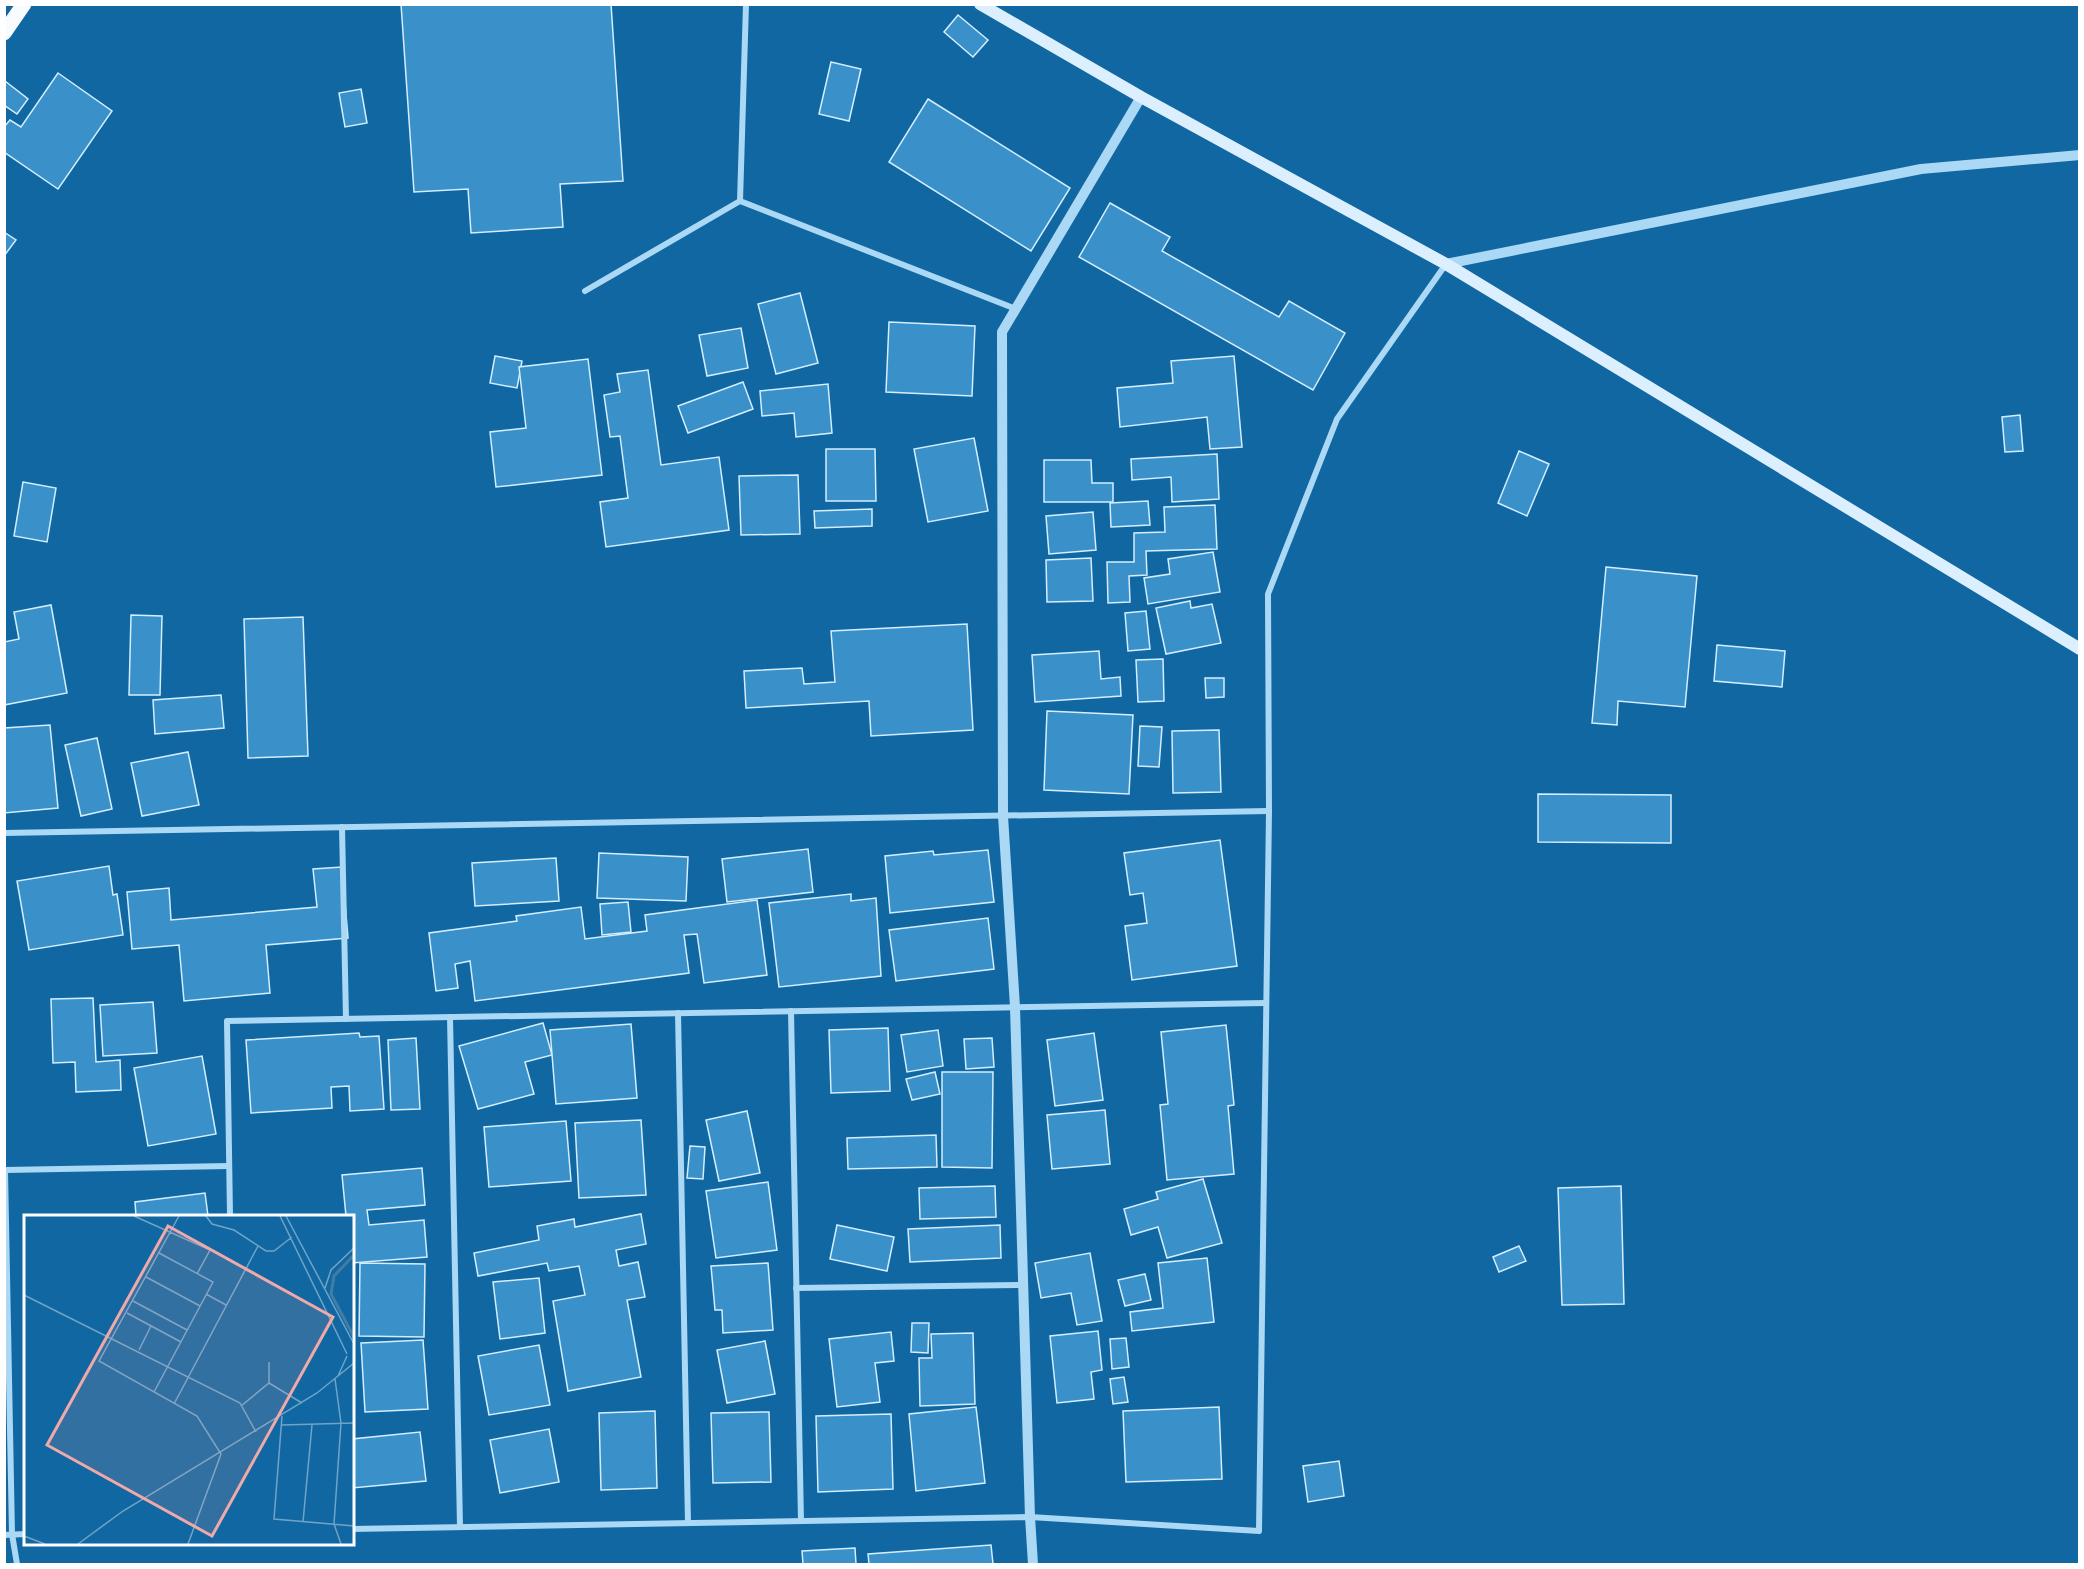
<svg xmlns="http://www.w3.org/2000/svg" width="2084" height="1569" viewBox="0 0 2084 1569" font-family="'Roboto Condensed',sans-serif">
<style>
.building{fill:#3a90c8;stroke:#d3eefe;stroke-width:1.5}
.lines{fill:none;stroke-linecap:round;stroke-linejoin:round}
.minor{stroke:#aad8f5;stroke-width:6}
.tertiary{stroke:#aad8f5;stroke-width:10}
.secondary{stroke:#dbeffe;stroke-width:12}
.primary{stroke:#f8fcff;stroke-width:15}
.inset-river{fill:none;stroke:#417da5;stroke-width:3}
.inset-road{fill:none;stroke:#70a4c7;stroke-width:1.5}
.view{fill:#efa9a9;fill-opacity:0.15;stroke:#efa9a9;stroke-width:3}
.inset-edge{fill:none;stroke:#fff;stroke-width:3}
</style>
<rect width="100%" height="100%" fill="#1167a2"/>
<!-- building -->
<g class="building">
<polygon points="401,4 611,4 623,181 560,184 563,227 471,233 468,189 414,192"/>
<polygon points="958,15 988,40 973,57 944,32"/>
<polygon points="831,62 861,69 849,121 819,114"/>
<polygon points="58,73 112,111 58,189 4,152 4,127 10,120 21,127"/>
<polygon points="5,81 28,99 17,114 4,105"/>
<polygon points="361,89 367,123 345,127 339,93"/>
<polygon points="928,99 1070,188 1031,251 889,162"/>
<polygon points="1110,203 1170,237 1162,251 1279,317 1289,301 1345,333 1313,390 1079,257"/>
<polygon points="4,232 16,240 4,256"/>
<polygon points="800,293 818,363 776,374 758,304"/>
<polygon points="889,322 975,326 972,396 886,392"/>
<polygon points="741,328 748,368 707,376 699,335"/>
<polygon points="495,356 522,361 517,388 490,383"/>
<polygon points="1234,356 1242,447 1210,449 1207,417 1120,427 1117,388 1173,383 1171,361"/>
<polygon points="588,359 602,475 496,487 490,432 526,428 519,367"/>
<polygon points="648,370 661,465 719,457 729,530 606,547 600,502 628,498 620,436 610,437 604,395 620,392 617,374"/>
<polygon points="743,382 753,409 688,433 678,406"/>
<polygon points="828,384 832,433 796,437 794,413 762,416 760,391"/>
<polygon points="2020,415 2023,451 2005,452 2002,417"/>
<polygon points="974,438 988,511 928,522 914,449"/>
<polygon points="826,449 875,449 876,501 826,501"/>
<polygon points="1519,451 1549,464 1527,516 1498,503"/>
<polygon points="1217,454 1219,499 1172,502 1171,477 1132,480 1131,459"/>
<polygon points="1044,460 1091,460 1092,483 1113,483 1113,502 1044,502"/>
<polygon points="798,475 800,534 741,535 739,476"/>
<polygon points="23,482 56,488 47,542 14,536"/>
<polygon points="1148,501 1150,525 1111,527 1110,503"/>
<polygon points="1215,505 1217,549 1146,551 1147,575 1129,576 1130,602 1108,603 1107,562 1134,562 1134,533 1165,532 1164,507"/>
<polygon points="872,509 872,526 815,528 814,511"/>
<polygon points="1093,512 1096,550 1049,554 1046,516"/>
<polygon points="1213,552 1220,592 1148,604 1144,578 1170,574 1168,559"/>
<polygon points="1091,558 1093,601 1047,602 1046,560"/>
<polygon points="1606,567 1697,576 1685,707 1618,701 1617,725 1592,723"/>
<polygon points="1190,601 1191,608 1212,604 1221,643 1166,654 1156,608"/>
<polygon points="51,605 67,693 4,705 4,642 19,639 14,612"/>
<polygon points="1146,611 1150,649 1128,651 1125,613"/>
<polygon points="131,615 162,616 160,695 129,695"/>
<polygon points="303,617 308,756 248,758 244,619"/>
<polygon points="967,624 973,730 871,736 869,701 746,708 744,671 802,668 804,684 835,682 831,631"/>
<polygon points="1717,645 1785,651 1782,687 1714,681"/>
<polygon points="1099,651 1101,679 1120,677 1121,696 1035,702 1032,655"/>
<polygon points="1163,659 1164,701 1138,702 1136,660"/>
<polygon points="1205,678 1224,678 1224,697 1206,698"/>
<polygon points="221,695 224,728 155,734 153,700"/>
<polygon points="1047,711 1133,715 1129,794 1044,790"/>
<polygon points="50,725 58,808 4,813 4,728"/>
<polygon points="1140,726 1162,727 1159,767 1138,766"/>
<polygon points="1219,730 1221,792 1173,793 1172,731"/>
<polygon points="97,738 112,809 81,816 65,745"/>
<polygon points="188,752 199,805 142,816 131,763"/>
<polygon points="1538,794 1671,795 1671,843 1538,842"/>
<polygon points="1220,840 1237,966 1132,980 1125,926 1147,923 1143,893 1130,895 1124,853"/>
<polygon points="808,849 813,892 727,902 722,859"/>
<polygon points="988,850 994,902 890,913 885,856 933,851 934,855"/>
<polygon points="599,853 688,857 686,901 597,898"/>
<polygon points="556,858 559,901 475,906 472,863"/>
<polygon points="109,866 113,895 117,894 123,935 29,950 17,881"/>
<polygon points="342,867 348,938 266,945 270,993 184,1001 179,945 132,949 127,892 169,888 171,920 317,907 313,869"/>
<polygon points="851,894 851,901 876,898 881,976 779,987 769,903"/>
<polygon points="757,900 767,975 704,983 697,934 684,935 689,973 475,1001 470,961 455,964 458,988 436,991 429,933 517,921 516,916 581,907 585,939 647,931 645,915"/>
<polygon points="628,902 631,932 602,935 600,904"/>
<polygon points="988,918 994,969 896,981 889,930"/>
<polygon points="93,998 96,1062 120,1060 121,1090 76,1092 75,1062 53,1063 51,999"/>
<polygon points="153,1002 157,1053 103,1056 100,1005"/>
<polygon points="543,1023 552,1055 525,1062 534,1094 478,1109 459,1046"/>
<polygon points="631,1024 637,1098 556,1104 550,1030"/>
<polygon points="1226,1025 1234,1105 1228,1106 1234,1174 1167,1180 1160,1105 1168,1104 1161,1032"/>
<polygon points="888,1028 890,1091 831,1093 829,1030"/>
<polygon points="938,1030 943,1066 907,1072 901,1035"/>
<polygon points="359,1033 360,1037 379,1036 384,1109 350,1111 349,1086 331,1087 332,1108 251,1113 246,1040"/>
<polygon points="1094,1033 1103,1100 1055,1106 1047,1040"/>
<polygon points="416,1038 420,1109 391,1110 388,1040"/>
<polygon points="992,1038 994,1067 966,1069 964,1039"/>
<polygon points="202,1056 216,1134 148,1146 134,1068"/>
<polygon points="935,1072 940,1094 912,1100 906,1079"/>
<polygon points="942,1072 993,1072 992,1168 942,1167"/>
<polygon points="1105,1110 1110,1164 1052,1169 1047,1115"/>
<polygon points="747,1111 760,1173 719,1181 706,1120"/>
<polygon points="641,1120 646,1195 579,1198 575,1123"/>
<polygon points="566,1121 571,1181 489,1187 484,1127"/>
<polygon points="936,1135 937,1167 848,1169 847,1138"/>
<polygon points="690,1146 705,1147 703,1179 687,1178"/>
<polygon points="422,1168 425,1205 367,1210 369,1225 424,1220 427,1257 352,1263 352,1216 346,1216 342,1175"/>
<polygon points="1203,1179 1222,1243 1167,1258 1158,1227 1131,1235 1124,1209 1158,1199 1156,1192"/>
<polygon points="768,1182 777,1250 716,1258 706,1191"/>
<polygon points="995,1186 996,1217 920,1219 919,1188"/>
<polygon points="1621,1186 1624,1304 1562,1305 1558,1188"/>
<polygon points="205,1193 208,1216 136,1216 135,1202"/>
<polygon points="641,1214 646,1244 616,1250 619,1266 638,1262 645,1297 627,1300 641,1377 568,1391 553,1301 585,1295 579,1266 549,1271 547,1263 478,1276 474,1253 539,1240 537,1226 574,1219 575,1227"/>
<polygon points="837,1225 894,1237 887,1271 830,1259"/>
<polygon points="1000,1225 1001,1258 910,1262 908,1229"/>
<polygon points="1519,1246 1526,1261 1499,1272 1493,1257"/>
<polygon points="1090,1253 1102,1321 1077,1325 1071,1293 1041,1298 1035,1263"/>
<polygon points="1207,1258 1214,1322 1132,1331 1130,1312 1163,1308 1158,1263"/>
<polygon points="360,1263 425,1264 424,1337 359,1336"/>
<polygon points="768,1263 773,1330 723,1333 722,1310 715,1310 711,1266"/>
<polygon points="1145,1274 1151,1300 1125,1306 1118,1280"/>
<polygon points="539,1278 545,1333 500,1339 493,1282"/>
<polygon points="912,1323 929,1323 928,1353 911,1352"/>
<polygon points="1098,1331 1102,1370 1091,1372 1094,1399 1057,1403 1050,1336"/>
<polygon points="891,1332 894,1361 875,1363 880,1402 837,1407 829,1339"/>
<polygon points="973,1333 975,1404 920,1406 919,1358 932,1358 931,1334"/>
<polygon points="1126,1338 1129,1367 1112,1369 1110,1339"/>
<polygon points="423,1340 428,1409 365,1412 361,1343"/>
<polygon points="765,1341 775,1394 727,1403 717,1350"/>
<polygon points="539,1345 550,1405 489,1415 478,1356"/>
<polygon points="1124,1377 1128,1402 1113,1404 1110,1379"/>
<polygon points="976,1407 985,1483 916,1491 909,1414"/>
<polygon points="1219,1407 1222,1479 1126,1482 1123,1411"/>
<polygon points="655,1411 657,1488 601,1490 599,1413"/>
<polygon points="769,1412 771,1482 713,1483 711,1413"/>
<polygon points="891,1414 893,1489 818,1492 816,1416"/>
<polygon points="549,1429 559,1482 500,1493 490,1440"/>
<polygon points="420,1432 426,1481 352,1488 352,1439"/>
<polygon points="1339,1461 1344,1496 1308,1502 1303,1466"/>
<polygon points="991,1545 993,1564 869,1564 868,1554"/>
<polygon points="855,1548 856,1564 803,1564 802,1551"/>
</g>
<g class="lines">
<!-- minor -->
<g class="minor">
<polyline points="746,4 740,201 1016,309"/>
<polyline points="585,291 740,201"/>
<polyline points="342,827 346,1019"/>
<polyline points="4,833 1269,811"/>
<polyline points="791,1011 801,1521"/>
<polyline points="678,1013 688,1523"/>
<polyline points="450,1017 460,1527"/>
<polyline points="230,1216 227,1021 1266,1003"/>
<polyline points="796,1288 1023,1285"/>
<polyline points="352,1529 1030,1517 1259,1531 1269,811 1268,594 1337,419 1446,264"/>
<polyline points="4,1535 26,1534"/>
<polyline points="17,1564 12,1534 5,1170 229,1166"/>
</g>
<!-- tertiary -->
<g class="tertiary">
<polyline points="1446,264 1921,169 2080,155"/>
<polyline points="1033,1564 1030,1517 1015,1007 1003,816 1002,332 1141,97"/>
</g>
<!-- secondary -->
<polyline class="secondary" points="980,4 1141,97 1446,264 2080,649"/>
<!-- primary -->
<polyline class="primary" points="4,33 24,4"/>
</g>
<!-- overview -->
<g transform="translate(24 1215)">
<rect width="330" height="330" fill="#1167a2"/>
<path class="inset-river" d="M330 40 310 61 307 79 330 122"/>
<path class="inset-road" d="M110 1 186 35 173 59M155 1 75 146 173 201 197 239 164 329M182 1 188 9 210 15 242 36H250L268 22M256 1 323 139M262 1 330 129M122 62 176 91M301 73 307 55 330 33M182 79 202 90M0 80 216 188 232 217M109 86 163 115M103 98 157 127M115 135 127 111M245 147V168M314 161 323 141M311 164 317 208 310 309 317 329M130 177 189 67 135 38M150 189 234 31M217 191 245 168 278 188M258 201 250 304 330 311M258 210 330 208M279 307 288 210M0 321 21 329M54 329 99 296 293 178 330 148"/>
<path class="view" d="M144 11 309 102 188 321 23 230Z"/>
<rect width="330" height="330" class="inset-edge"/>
</g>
<!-- border -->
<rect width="2084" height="1569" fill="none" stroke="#ffffff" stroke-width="12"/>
</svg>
